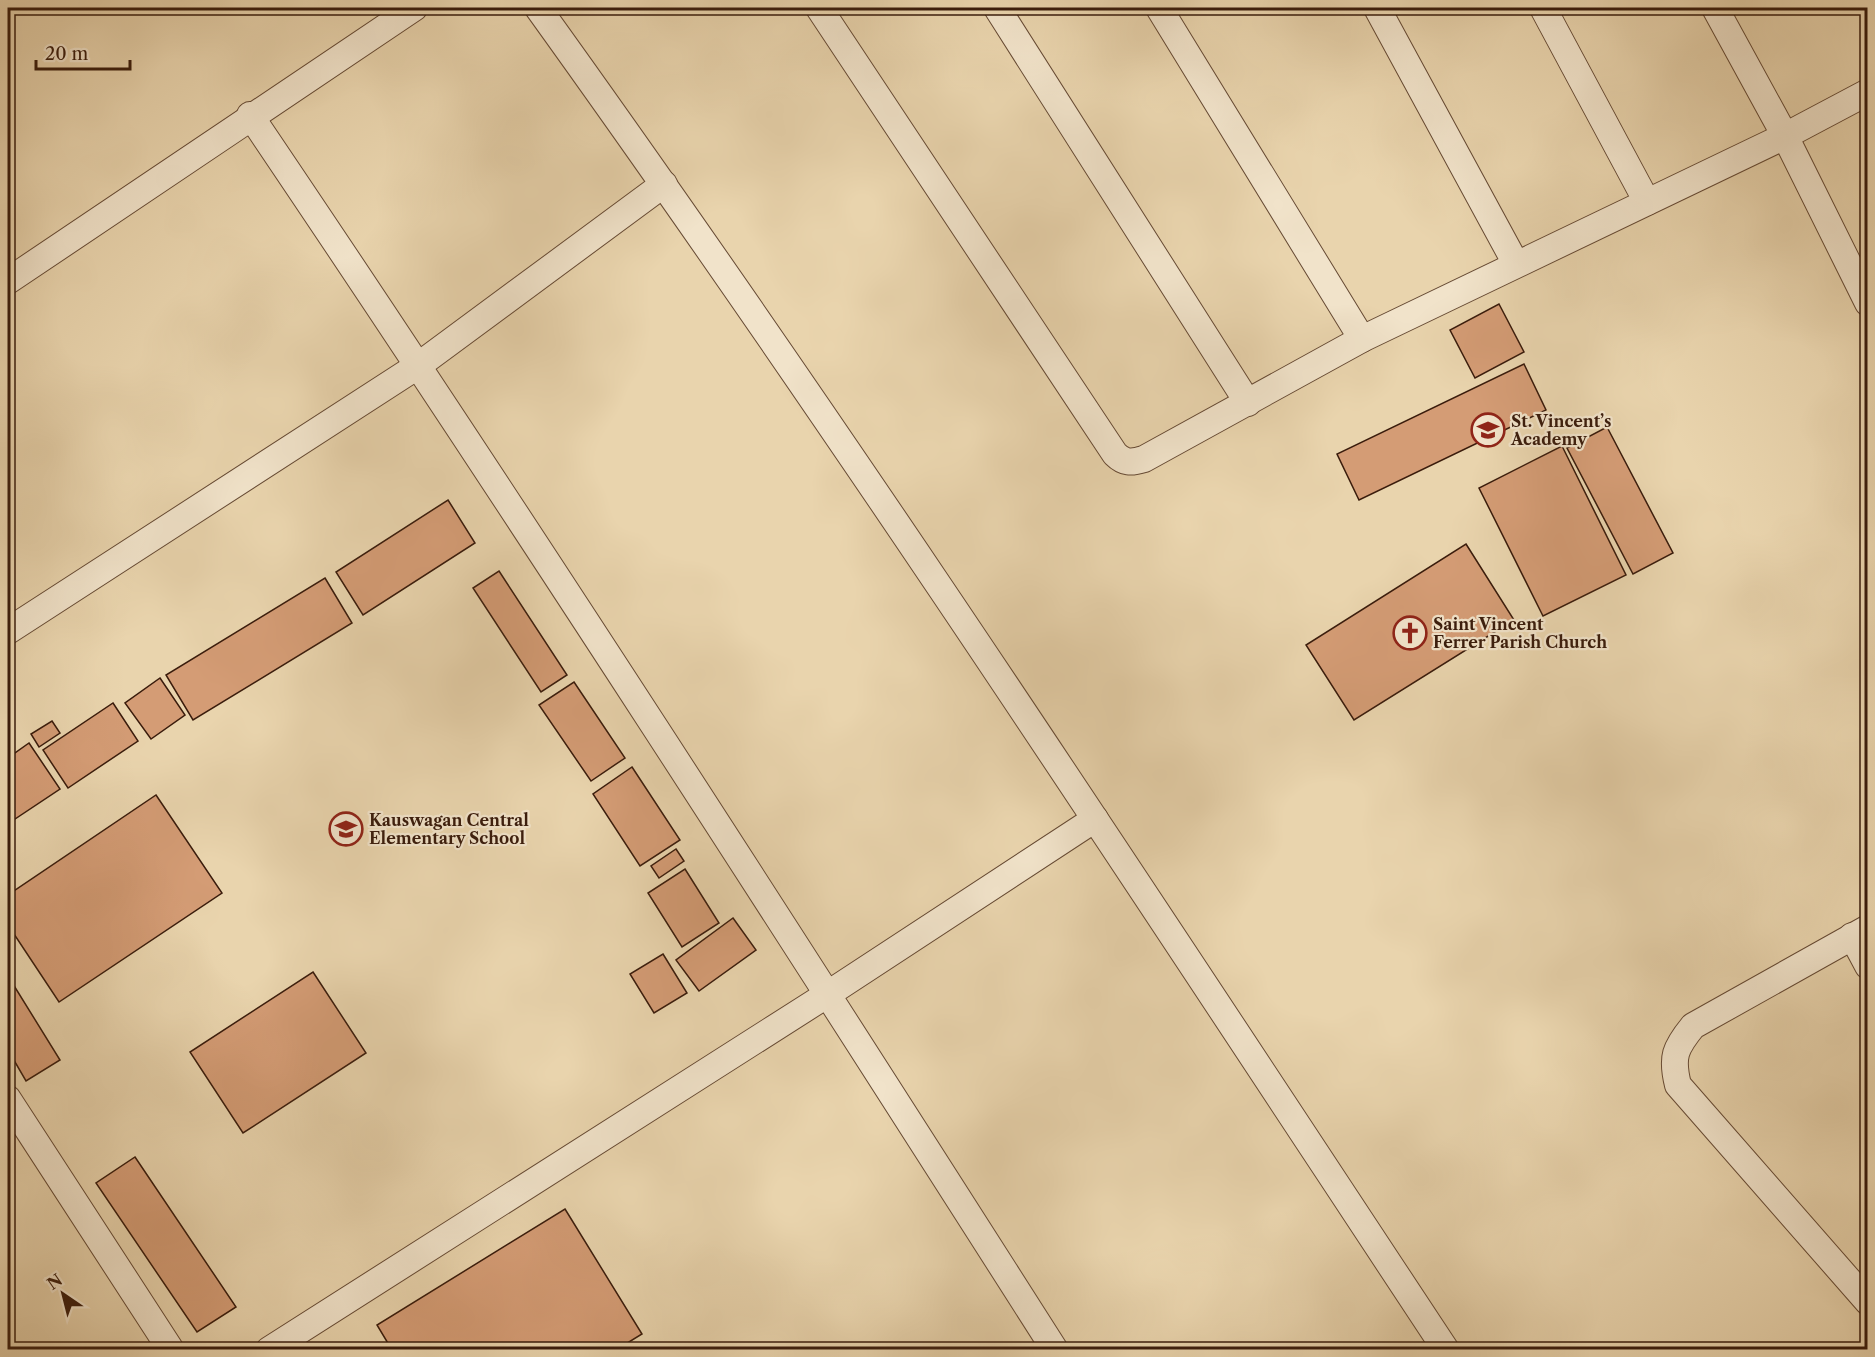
<svg xmlns="http://www.w3.org/2000/svg" width="1875" height="1357" viewBox="0 0 1875 1357" font-family="'Libre Caslon Text',serif">
<style>
.building{fill:#d49c75;stroke:#3a1c0c;stroke-width:1.5}
.lines{fill:none;stroke-linecap:round;stroke-linejoin:round}
.street-casing{stroke:#664a34;stroke-width:28}
.street{stroke:#f1e3ca;stroke-width:26}
.labels{text-anchor:middle;dominant-baseline:central;stroke-width:4.5;stroke-linejoin:round;paint-order:stroke}
.poi-label{font-size:16px;font-weight:bold;fill:#3a1c0c;stroke:#f1e3ca;text-anchor:start}
</style>
<rect width="100%" height="100%" fill="#e9d4ad"/>
<filter id="stains"><feTurbulence type="fractalNoise" baseFrequency=".00333" numOctaves="4"/><feColorMatrix values="0 0 0 0 .2 0 0 0 0 .09 0 0 0 0 .02 0 0 0 .5 -.17"/></filter>
<radialGradient id="worn" r=".72"><stop offset=".6" stop-color="#630" stop-opacity="0"/><stop offset="1" stop-color="#630" stop-opacity=".3"/></radialGradient>
<!-- building -->
<g class="building">
<polygon points="1499,304 1524,352 1475,378 1450,330"/>
<polygon points="1524,364 1546,410 1359,500 1337,454"/>
<polygon points="1607,427 1673,553 1633,574 1567,448"/>
<polygon points="1562,446 1626,575 1543,616 1479,488"/>
<polygon points="448,500 475,543 363,615 336,572"/>
<polygon points="1466,544 1514,620 1354,720 1306,645"/>
<polygon points="499,571 567,675 541,692 473,588"/>
<polygon points="325,578 352,623 193,720 166,675"/>
<polygon points="160,678 185,715 151,739 125,703"/>
<polygon points="574,682 625,758 591,781 539,705"/>
<polygon points="113,703 138,741 68,788 43,750"/>
<polygon points="52,721 60,733 39,747 31,734"/>
<polygon points="29,743 60,789 12,821 8,815 8,758"/>
<polygon points="632,767 680,840 640,866 593,794"/>
<polygon points="156,795 222,893 59,1002 8,925 8,895"/>
<polygon points="676,849 684,861 659,878 651,866"/>
<polygon points="685,869 719,923 682,947 648,893"/>
<polygon points="733,918 756,950 699,991 676,960"/>
<polygon points="663,954 687,993 654,1013 630,974"/>
<polygon points="313,972 366,1053 243,1133 190,1052"/>
<polygon points="8,976 60,1060 26,1081 8,1050"/>
<polygon points="135,1157 236,1307 197,1332 96,1183"/>
<polygon points="565,1209 642,1334 616,1350 392,1350 377,1325"/>
</g>
<g class="lines">
<!-- street casing -->
<g class="street-casing">
<g id="street">
<path d="M538 8C853 446 1148 899 1446 1350"/>
<path d="M819 8 1115 454C1124 463 1131 463 1144 459L1362 339 1785 136 1868 92"/>
<polyline points="997,8 1248,403"/>
<polyline points="1159,8 1362,339"/>
<polyline points="1377,8 1516,264"/>
<polyline points="1543,8 1647,202"/>
<polyline points="1715,8 1785,136 1868,303"/>
<path d="M250 115C525 522 791 936 1055 1350"/>
<polyline points="8,281 414,8"/>
<polyline points="8,631 419,365 664,184"/>
<path d="M1868 928 1693 1026C1675 1048 1671 1057 1678 1085L1868 1302"/>
<polyline points="1852,936 1868,966"/>
<polyline points="8,1099 171,1350"/>
<polyline points="269,1350 828,994 1095,819"/>
</g>
</g>
<!-- street -->
<use href="#street" class="street"/>
</g>
<!-- icons -->
<defs>
<g id="school-ring" transform="scale(1.725)"><circle r="9.5" fill="#f1e3ca" stroke="#8f2418" stroke-width="1.5"/><path d="M0-5L7-2L0 1L-7-2ZM-4 1L0 2.5L4 1V4Q0 6-4 4Z" fill="#8f2418"/></g>
<g id="church-ring" transform="scale(1.725)"><circle r="9.5" fill="#f1e3ca" stroke="#8f2418" stroke-width="1.5"/><path d="M-1.2-6h2.4v3.5h3.3v2.4h-3.3V6h-2.4V-.1h-3.3v-2.4h3.3Z" fill="#8f2418"/></g>
</defs>
<g fill-rule="evenodd">
<use href="#school-ring" x="1488" y="430"/>
<use href="#church-ring" x="1410" y="633"/>
<use href="#school-ring" x="346" y="829"/>
</g>
<g class="labels">
<!-- poi labels -->
<g class="poi-label">
<text x="1511" y="421">St. Vincent’s<tspan x="1511" dy="18">Academy</tspan></text>
<text x="1433" y="624">Saint Vincent<tspan x="1433" dy="18">Ferrer Parish Church</tspan></text>
<text x="369" y="820">Kauswagan Central<tspan x="369" dy="18">Elementary School</tspan></text>
</g>
</g>
<!-- margin -->
<rect width="1875" height="1357" fill="none" stroke="#e9d4ad" stroke-width="30"/>
<rect x="9" y="9" width="1857" height="1339" fill="none" stroke="#3a1c0c" stroke-width="3"/>
<rect x="15" y="15" width="1845" height="1327" fill="none" stroke="#3a1c0c" stroke-width="1.5"/>
<!-- north arrow -->
<g transform="translate(63 1294) rotate(325)" stroke="#f1e3ca" stroke-width="4.5" paint-order="stroke">
<path d="M0-4.5L10 22L0 15L-10 22Z" fill="#3a1c0c"/>
<text y="-9" font-size="16" font-weight="bold" text-anchor="middle" fill="#3a1c0c">N</text>
</g>
<!-- scale -->
<path d="M36 60v9h94v-9" fill="none" stroke="#3a1c0c" stroke-width="3"/>
<text x="45" y="60" font-size="18" fill="#3a1c0c" stroke="#f1e3ca" stroke-width="4.5" paint-order="stroke">20 m</text>
<rect width="100%" height="100%" filter="url(#stains)"/>
<rect width="100%" height="100%" fill="url(#worn)"/>
</svg>
